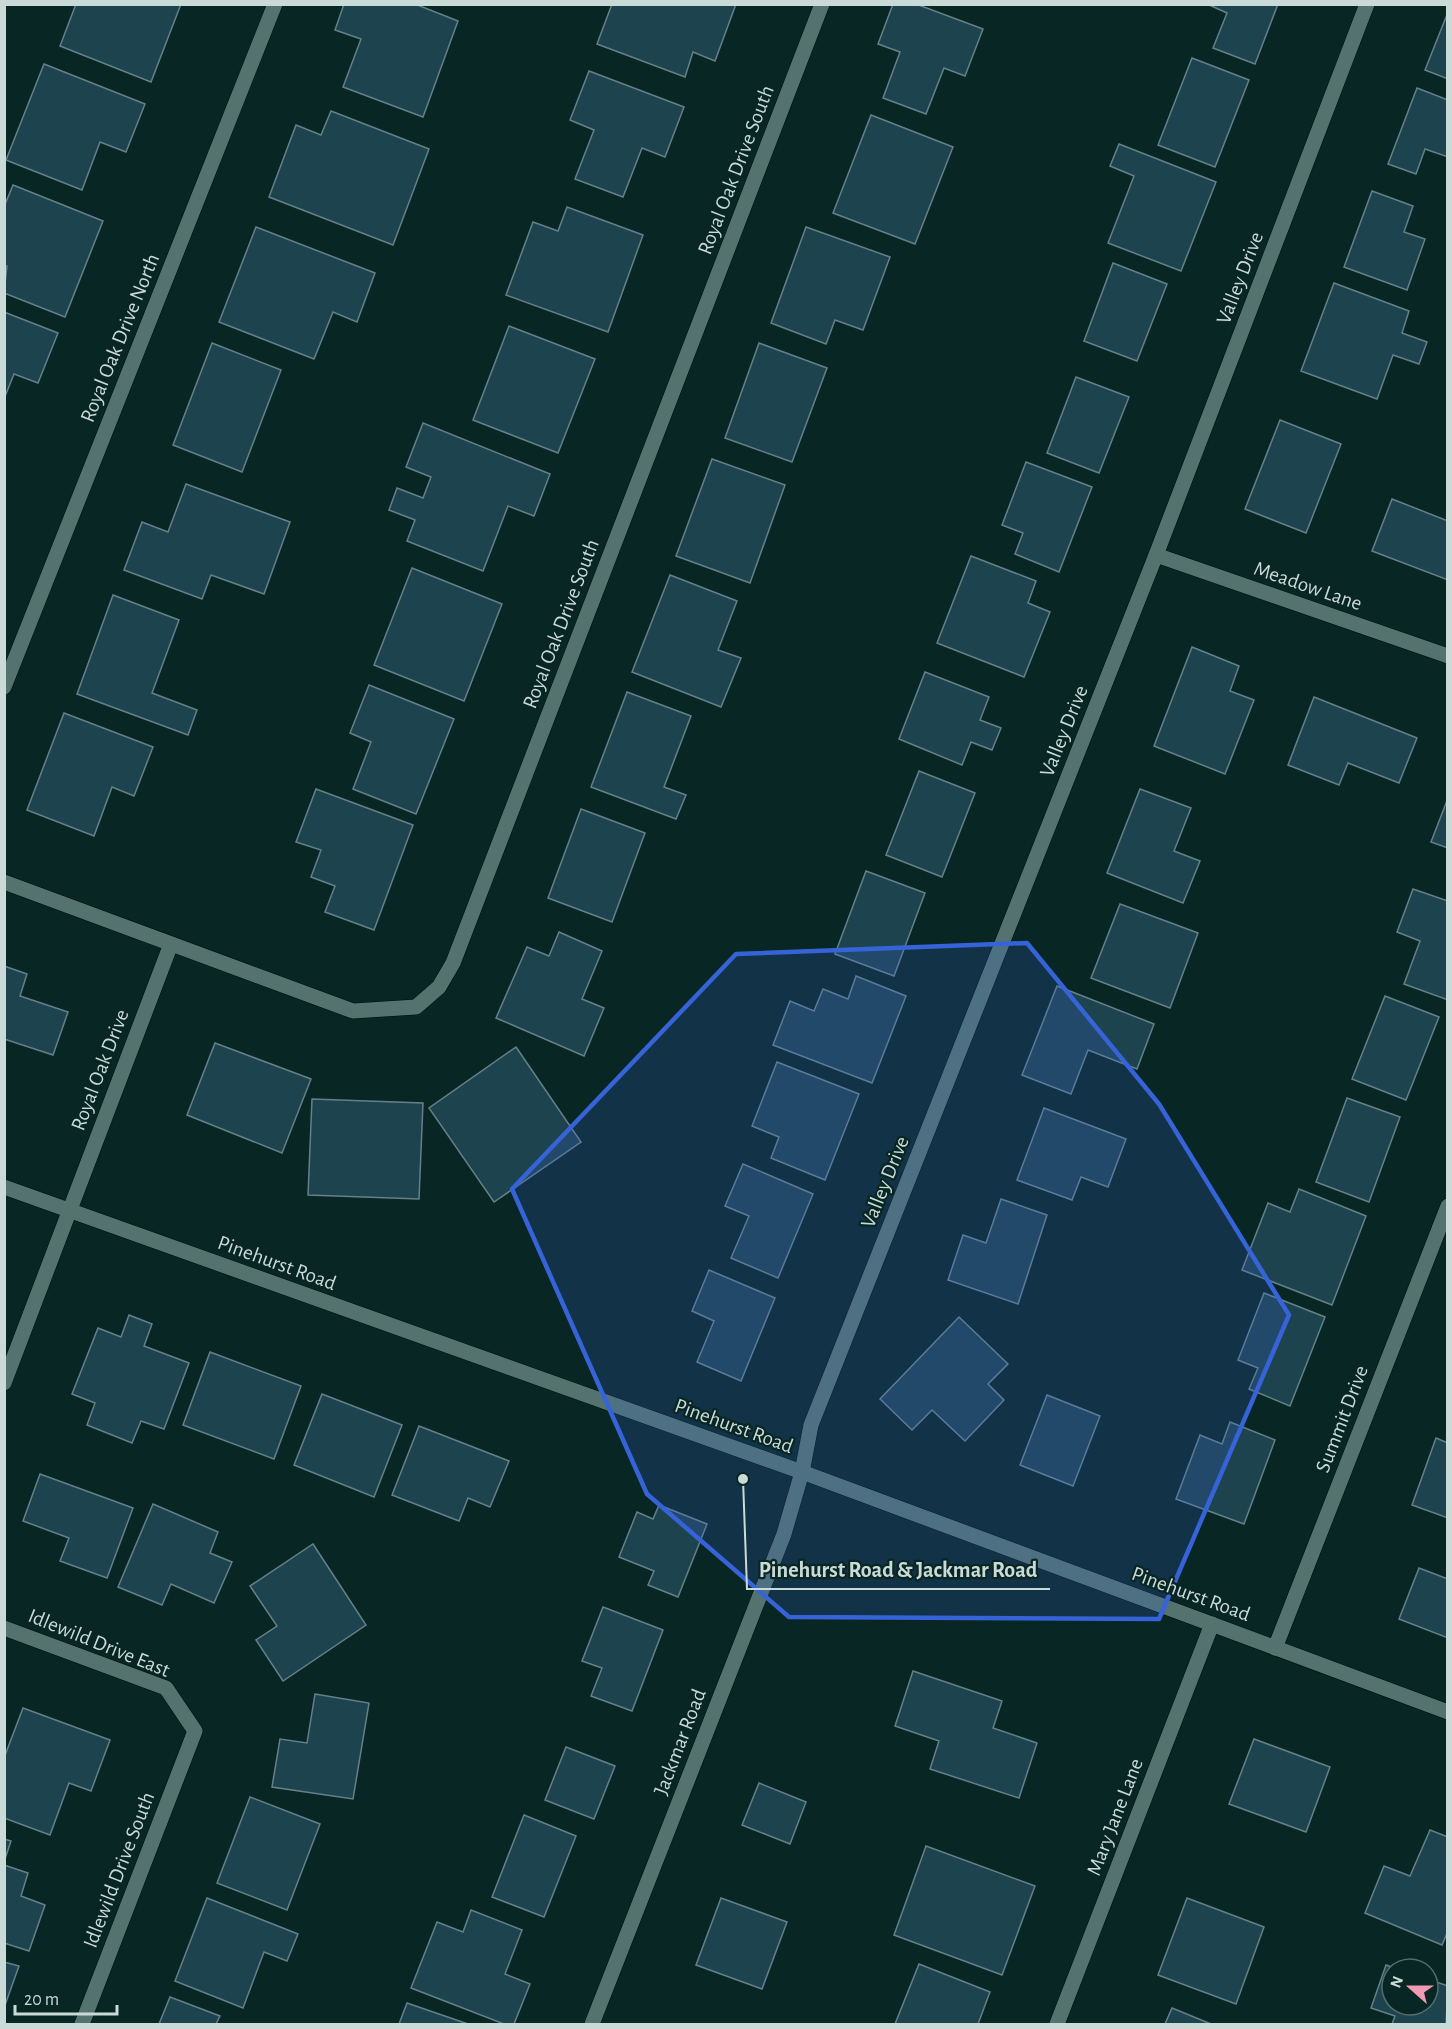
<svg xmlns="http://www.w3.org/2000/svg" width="1452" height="2029" viewBox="0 0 1452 2029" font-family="'Alegreya Sans',sans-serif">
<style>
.building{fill:#1d434e;stroke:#64818a;stroke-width:1.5}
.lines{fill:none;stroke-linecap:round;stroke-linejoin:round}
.minor-casing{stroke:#000e0c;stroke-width:16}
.minor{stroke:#54736e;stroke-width:15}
.marked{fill:#3763d8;fill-opacity:0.2;stroke:#3763d8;stroke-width:4.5;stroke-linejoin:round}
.labels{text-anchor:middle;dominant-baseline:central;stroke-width:4.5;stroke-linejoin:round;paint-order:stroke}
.street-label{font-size:21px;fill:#cadad7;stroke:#082623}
.leader{fill:none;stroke:#cadad7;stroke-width:2}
.callout-dot{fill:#cadad7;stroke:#082623;stroke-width:2}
.callout-label{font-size:22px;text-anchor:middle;font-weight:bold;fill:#cadad7;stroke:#082623;stroke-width:4.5;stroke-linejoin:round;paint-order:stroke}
</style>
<rect width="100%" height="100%" fill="#082623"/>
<!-- building -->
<g class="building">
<polygon points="76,4 181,4 151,82 60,46"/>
<polygon points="344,4 415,4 458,21 423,117 343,87 361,39 335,30"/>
<polygon points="612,4 736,4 715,61 693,52 685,77 597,44"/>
<polygon points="893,4 916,4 983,29 965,76 944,68 926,114 883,98 900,52 878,44"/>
<polygon points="1207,4 1278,4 1255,64 1213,48 1227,13"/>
<polygon points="1448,12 1448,79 1425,70"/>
<polygon points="1192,58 1249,80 1215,167 1158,145"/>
<polygon points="44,64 145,104 126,152 100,142 82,190 6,160"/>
<polygon points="589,71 684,107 665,157 642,148 623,197 575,179 594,130 570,120"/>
<polygon points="1417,88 1448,100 1448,157 1425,149 1416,174 1388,164"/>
<polygon points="331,111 429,149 393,245 269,197 296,125 321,135"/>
<polygon points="871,115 953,147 915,244 833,213"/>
<polygon points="1119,144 1216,182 1181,271 1108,243 1134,176 1110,166"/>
<polygon points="13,185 103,221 65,317 4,293 7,266 4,265 4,207"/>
<polygon points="1372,191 1413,206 1404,232 1425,239 1407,290 1344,267"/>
<polygon points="567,207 643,235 608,332 506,295 533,222 558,231"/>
<polygon points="256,227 375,273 357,322 333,312 314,359 219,322"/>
<polygon points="806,227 890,257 863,330 835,320 826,344 771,323"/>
<polygon points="1113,263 1167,284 1137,361 1084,341"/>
<polygon points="1334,283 1409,311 1402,333 1427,342 1419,364 1393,355 1377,399 1301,371"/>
<polygon points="4,312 58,333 38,383 14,374 4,399"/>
<polygon points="509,326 595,359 558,453 473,420"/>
<polygon points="212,343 281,370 242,472 173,445"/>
<polygon points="759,343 827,368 792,462 725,438"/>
<polygon points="1076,377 1129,397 1099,473 1047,453"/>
<polygon points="1280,420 1341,444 1306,533 1245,509"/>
<polygon points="423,423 550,474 534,516 508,506 483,571 407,541 415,520 389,510 397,488 423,498 431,477 406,467"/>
<polygon points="712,459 785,485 750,583 676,556"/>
<polygon points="1026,462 1092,487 1059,572 1015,554 1023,533 1002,525"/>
<polygon points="186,484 290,522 264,594 211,575 202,599 124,570 142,522 168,532"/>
<polygon points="1392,499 1448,521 1448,580 1372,551"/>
<polygon points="971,556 1036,581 1028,603 1050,612 1024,677 937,643"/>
<polygon points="412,568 502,604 464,701 374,665"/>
<polygon points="670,575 737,601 718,650 741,658 721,707 632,672"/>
<polygon points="113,595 179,620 152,693 197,710 188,735 77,694"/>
<polygon points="1192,647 1239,666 1230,691 1254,700 1225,774 1154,746"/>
<polygon points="925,672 989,697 980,720 1001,728 992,750 971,742 962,765 899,739"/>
<polygon points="369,685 454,719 416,814 353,789 371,742 350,733"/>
<polygon points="627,692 691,716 664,787 686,795 676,819 591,787"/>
<polygon points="1314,697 1417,738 1399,783 1348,763 1339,785 1288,765"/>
<polygon points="64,713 153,747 134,796 112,787 94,836 27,810"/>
<polygon points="919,771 975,793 942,877 886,855"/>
<polygon points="316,789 413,825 374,930 325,912 335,886 311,877 321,850 296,842"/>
<polygon points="1140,789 1191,808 1174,851 1200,861 1183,903 1107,873"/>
<polygon points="1448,798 1448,848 1431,842"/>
<polygon points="581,809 645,833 612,922 548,898"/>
<polygon points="866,871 925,893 894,976 835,954"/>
<polygon points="1413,889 1448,901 1448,1000 1404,984 1420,941 1397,932"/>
<polygon points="1120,904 1198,933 1170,1008 1091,978"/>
<polygon points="559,932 602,951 582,999 604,1008 584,1056 496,1018 527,947 549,956"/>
<polygon points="4,966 27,974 20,996 68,1012 53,1055 4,1039"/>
<polygon points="856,976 906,996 872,1083 773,1045 790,1001 814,1011 823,989 848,999"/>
<polygon points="1057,986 1154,1024 1137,1069 1088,1050 1071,1094 1022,1075"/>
<polygon points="1385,996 1439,1017 1406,1100 1352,1079"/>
<polygon points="215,1043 311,1079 282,1153 187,1115"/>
<polygon points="516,1047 581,1142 494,1202 429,1108"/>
<polygon points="777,1062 859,1094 825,1180 771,1158 779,1137 752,1126"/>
<polygon points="1347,1098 1400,1117 1369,1202 1316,1182"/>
<polygon points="312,1099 423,1103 419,1199 308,1195"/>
<polygon points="1044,1108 1126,1139 1108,1187 1081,1177 1072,1200 1017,1180"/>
<polygon points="743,1164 813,1194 778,1278 731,1258 749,1216 725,1206"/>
<polygon points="1299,1189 1366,1216 1332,1305 1242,1270 1268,1203 1290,1212"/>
<polygon points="1001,1199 1047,1215 1018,1304 948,1280 963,1235 986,1243"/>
<polygon points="709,1270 775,1298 741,1381 697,1362 714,1321 692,1311"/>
<polygon points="1264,1293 1325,1317 1290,1406 1249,1389 1258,1368 1238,1360"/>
<polygon points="129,1315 152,1324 144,1346 189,1363 164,1429 141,1421 132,1443 87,1425 95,1403 72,1394 98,1328 121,1337"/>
<polygon points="959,1317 1008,1364 988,1384 1004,1400 965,1441 932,1410 912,1430 880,1399"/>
<polygon points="210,1352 301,1386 274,1459 183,1425"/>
<polygon points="322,1394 402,1425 374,1497 294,1465"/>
<polygon points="1047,1395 1100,1416 1073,1486 1020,1465"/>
<polygon points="1230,1422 1275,1440 1244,1524 1176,1499 1200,1435 1222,1444"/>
<polygon points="419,1426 509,1461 490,1507 468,1498 459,1521 392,1495"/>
<polygon points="1436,1438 1448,1443 1448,1518 1412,1505"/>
<polygon points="40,1474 133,1508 107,1578 60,1561 69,1538 23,1521"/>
<polygon points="153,1504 218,1532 210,1553 232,1562 214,1603 171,1584 162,1605 118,1587"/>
<polygon points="659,1505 707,1524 678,1597 648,1585 654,1571 619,1557 637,1512 653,1519"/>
<polygon points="313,1544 366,1625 283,1681 256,1640 277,1626 250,1586"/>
<polygon points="1419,1568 1448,1579 1448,1638 1399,1619"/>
<polygon points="603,1607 663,1630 632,1711 591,1696 602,1668 582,1661"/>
<polygon points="913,1671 1002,1701 993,1728 1037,1743 1019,1798 930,1769 939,1741 895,1726"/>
<polygon points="315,1694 369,1703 353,1799 272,1787 280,1739 307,1743"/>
<polygon points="23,1708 110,1740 91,1791 69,1783 50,1835 4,1818 4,1758"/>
<polygon points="1254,1739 1330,1767 1306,1832 1229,1804"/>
<polygon points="566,1747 615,1766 594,1819 545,1800"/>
<polygon points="759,1783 806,1802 790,1844 742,1825"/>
<polygon points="250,1797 320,1824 287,1910 217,1883"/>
<polygon points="524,1815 576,1836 544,1917 492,1897"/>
<polygon points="1430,1830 1448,1837 1448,1931 1442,1945 1365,1913 1384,1866 1410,1876"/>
<polygon points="4,1839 11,1841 4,1862"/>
<polygon points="926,1846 1035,1886 1002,1975 894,1935"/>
<polygon points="4,1865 28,1873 21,1896 45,1905 29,1951 4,1943"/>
<polygon points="207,1898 298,1934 287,1961 264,1952 243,2008 175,1981"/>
<polygon points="721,1898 787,1922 762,1989 696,1965"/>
<polygon points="1187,1898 1264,1927 1236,2004 1158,1975"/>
<polygon points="471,1910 522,1930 505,1974 530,1984 514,2024 504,2024 411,1988 437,1922 463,1932"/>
<polygon points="4,1962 19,1966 4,2008"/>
<polygon points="919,1964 990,1992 978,2024 895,2024"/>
<polygon points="1386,1965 1397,1969 1392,1969 1392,2005 1428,2005 1428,1979 1448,1986 1446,2024 1392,2024 1395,2016 1371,2008"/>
<polygon points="170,1997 220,2016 216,2024 159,2024"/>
<polygon points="407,2003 468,2024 399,2024"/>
<polygon points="1172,2008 1211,2024 1165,2024"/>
</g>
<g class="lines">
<!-- minor casing -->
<g class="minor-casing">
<g id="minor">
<polyline points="1156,555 1448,656"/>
<polyline points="4,687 275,4"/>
<polyline points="4,882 353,1011 416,1007 439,987 453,963 822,4"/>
<polyline points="4,1187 802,1472 1448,1712"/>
<polyline points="4,1383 171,944"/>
<polyline points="4,1628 166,1688 195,1731 82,2024"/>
<polyline points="1275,1648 1448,1206"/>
<polyline points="592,2024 784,1534 802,1472 811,1425 1156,555 1367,4"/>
<polyline points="1057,2024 1212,1624"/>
</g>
</g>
<!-- minor -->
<use href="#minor" class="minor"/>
</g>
<!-- marked area -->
<path class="marked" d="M1027 943 1159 1104 1289 1315 1159 1619 789 1617 647 1494 512 1189 736 954Z"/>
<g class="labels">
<!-- street labels -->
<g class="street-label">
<text transform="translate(736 170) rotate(-69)">Royal Oak Drive South</text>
<text transform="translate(1240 278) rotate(-69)">Valley Drive</text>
<text transform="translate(120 338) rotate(-68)">Royal Oak Drive North</text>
<text transform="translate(1308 586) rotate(19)">Meadow Lane</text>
<text transform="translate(561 624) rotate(-69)">Royal Oak Drive South</text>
<text transform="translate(1064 731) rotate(-68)">Valley Drive</text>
<text transform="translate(100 1070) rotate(-69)">Royal Oak Drive</text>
<text transform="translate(885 1182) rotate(-68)">Valley Drive</text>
<text transform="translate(277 1263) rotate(20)">Pinehurst Road</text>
<text transform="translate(1342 1419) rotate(-69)">Summit Drive</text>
<text transform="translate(734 1426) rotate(20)">Pinehurst Road</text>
<text transform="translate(1191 1594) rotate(20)">Pinehurst Road</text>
<text transform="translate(99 1643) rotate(22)">Idlewild Drive East</text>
<text transform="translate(680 1742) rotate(-69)">Jackmar Road</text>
<text transform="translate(1115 1817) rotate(-69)">Mary Jane Lane</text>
<text transform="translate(119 1870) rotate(-69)">Idlewild Drive South</text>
</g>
</g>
<!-- callouts -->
<path class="leader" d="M743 1479L747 1589H1050"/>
<circle class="callout-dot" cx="743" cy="1479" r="6"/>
<g class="callout-label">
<text x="898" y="1577">Pinehurst Road &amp; Jackmar Road</text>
</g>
<!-- border -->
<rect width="1452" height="2029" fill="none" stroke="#cadad7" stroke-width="12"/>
<!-- north arrow -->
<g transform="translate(1410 1987) rotate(291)"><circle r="28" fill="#082623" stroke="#566e6b" stroke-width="1.5"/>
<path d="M0-4.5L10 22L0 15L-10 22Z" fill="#f09ab6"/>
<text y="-9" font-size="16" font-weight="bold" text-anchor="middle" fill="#cadad7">N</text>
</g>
<!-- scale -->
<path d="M15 2005v9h102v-9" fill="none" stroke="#cadad7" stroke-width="3"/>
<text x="24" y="2005" font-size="18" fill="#cadad7" stroke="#082623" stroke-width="4.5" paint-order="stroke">20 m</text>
</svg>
